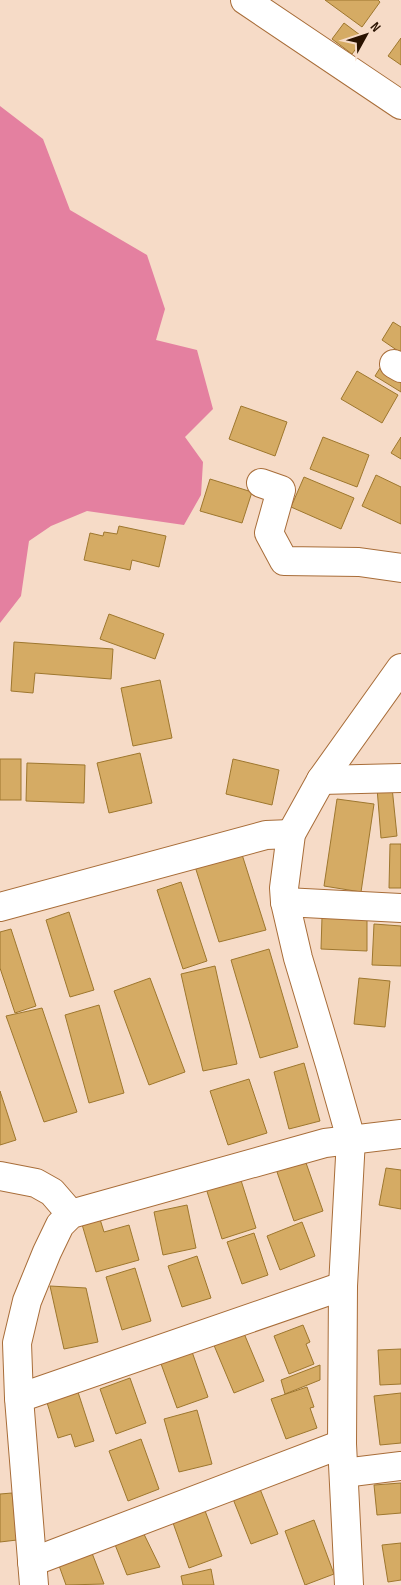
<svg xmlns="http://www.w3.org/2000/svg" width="401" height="1585" viewBox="0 0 401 1585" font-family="'Sofia Sans Condensed',sans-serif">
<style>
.forest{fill:#e480a0}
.building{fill:#d5ab64;stroke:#9e772e}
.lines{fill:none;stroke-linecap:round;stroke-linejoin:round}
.minor-casing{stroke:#a86d39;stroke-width:30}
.minor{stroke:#fff;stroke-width:28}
</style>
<rect width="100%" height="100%" fill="#f6dbc7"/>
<!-- forest -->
<polygon class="forest" points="0,106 43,139 70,210 147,255 165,309 156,340 197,350 213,409 185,437 203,462 201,495 184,525 87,511 51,526 29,541 21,596 0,623"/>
<!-- building -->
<g class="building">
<polygon points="325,0 378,0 380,2 362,27"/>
<polygon points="344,23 364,38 352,54 332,39"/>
<polygon points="401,38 401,65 388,56"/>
<polygon points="393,322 401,327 401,353 382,340"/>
<polygon points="380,368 401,380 401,392 375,376"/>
<polygon points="357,371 398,395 382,423 341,399"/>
<polygon points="241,406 287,422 275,456 229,439"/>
<polygon points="323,437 369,455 357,487 310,469"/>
<polygon points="401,437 401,459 391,453"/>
<polygon points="376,475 401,487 401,524 362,506"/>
<polygon points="304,477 354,498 341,529 291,507"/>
<polygon points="210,479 252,492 242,523 200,511"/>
<polygon points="119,526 166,536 159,567 132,560 130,570 84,560 90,533 103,536 104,532 117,534"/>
<polygon points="109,614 164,634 155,659 100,639"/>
<polygon points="14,642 113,649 111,679 35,673 33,693 11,691"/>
<polygon points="160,680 172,738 133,746 121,688"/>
<polygon points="140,753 152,803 109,813 97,763"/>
<rect x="0" y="759" width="21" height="41"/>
<polygon points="233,759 279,770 272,805 226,794"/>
<polygon points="27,763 85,765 84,803 26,801"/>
<polygon points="392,787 397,836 381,838 377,788"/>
<polygon points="337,799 374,804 361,892 324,886"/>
<polygon points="390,844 401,844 401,888 389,888"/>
<polygon points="239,845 266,930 219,942 192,857"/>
<polygon points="181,882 207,961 183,969 157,890"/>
<polygon points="69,912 94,990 70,997 46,920"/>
<polygon points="322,917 367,919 367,951 321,949"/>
<polygon points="374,924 401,926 401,966 372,965"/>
<polygon points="11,929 36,1006 15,1013 0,968 0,932"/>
<polygon points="269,949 298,1047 260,1058 231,960"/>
<polygon points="215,966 237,1064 203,1071 181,974"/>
<polygon points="150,978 185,1072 149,1085 114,991"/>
<polygon points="359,978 390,981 385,1027 354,1024"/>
<polygon points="99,1005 124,1093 89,1103 65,1015"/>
<polygon points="42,1008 77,1112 44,1122 6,1016"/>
<polygon points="304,1063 320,1121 289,1129 274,1072"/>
<polygon points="249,1079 267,1133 228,1145 210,1091"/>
<polygon points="0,1091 16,1140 0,1145"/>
<polygon points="305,1160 323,1211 294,1221 276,1169"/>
<polygon points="386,1168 401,1170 401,1209 379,1205"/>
<polygon points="239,1174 256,1228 222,1239 205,1185"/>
<polygon points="187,1205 196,1248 163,1255 154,1212"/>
<polygon points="99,1216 104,1232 129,1225 139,1260 96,1272 81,1221"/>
<polygon points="302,1222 315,1256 280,1270 267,1236"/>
<polygon points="254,1233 268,1275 242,1284 227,1242"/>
<polygon points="197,1256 211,1298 182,1307 168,1266"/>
<polygon points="135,1268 151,1321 122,1330 106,1277"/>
<polygon points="50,1286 86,1288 98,1342 64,1349"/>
<polygon points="303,1325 310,1342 306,1344 314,1364 289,1374 274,1336"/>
<polygon points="243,1331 264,1381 234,1393 213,1343"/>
<polygon points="191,1349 208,1397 177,1408 160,1361"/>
<polygon points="401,1349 401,1384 380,1385 378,1350"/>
<polygon points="320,1365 320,1380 285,1394 281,1380"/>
<polygon points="130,1378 146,1423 116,1434 100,1389"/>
<polygon points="75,1383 94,1441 75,1447 71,1434 58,1438 44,1393"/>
<polygon points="307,1387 314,1407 310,1408 317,1428 286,1439 271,1399"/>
<polygon points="401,1393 401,1443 380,1445 374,1396"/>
<polygon points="197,1410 212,1464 179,1472 164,1419"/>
<polygon points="141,1439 159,1489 128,1501 109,1451"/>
<polygon points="401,1483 401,1513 377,1515 374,1485"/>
<polygon points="260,1489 278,1534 251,1544 233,1499"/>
<polygon points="12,1493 17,1540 0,1542 0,1494"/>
<polygon points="204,1508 222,1556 189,1568 172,1520"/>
<polygon points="314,1520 334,1574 305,1585 285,1531"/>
<polygon points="141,1528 160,1567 127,1575 112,1537"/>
<polygon points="401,1543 401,1580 388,1582 382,1545"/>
<polygon points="90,1548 104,1584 66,1585 57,1560"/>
<polygon points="211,1569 214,1585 183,1585 181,1576"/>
</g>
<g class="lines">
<!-- minor casing -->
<g class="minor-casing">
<g id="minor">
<polyline points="245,0 401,105"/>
<polyline points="394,364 401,368"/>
<polyline points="261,483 281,490 269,533 284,561 359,562 401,568"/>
<polyline points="321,780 401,778"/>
<polyline points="285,902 401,908"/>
<polyline points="0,907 266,835 291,834"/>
<polyline points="0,1176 36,1183 52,1192 71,1214"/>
<polyline points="19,1398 343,1286"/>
<polyline points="344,1473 401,1466"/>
<polyline points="32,1562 342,1444"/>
<polyline points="34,1585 19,1398 17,1343 27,1301 47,1252 60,1225 71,1214 325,1143 401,1134"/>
<polyline points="349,1585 342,1444 343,1286 351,1139 330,1065 298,958 285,902 284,888 291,834 321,780 401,668"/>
</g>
</g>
<!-- minor -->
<use href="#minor" class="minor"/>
</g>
<!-- north arrow -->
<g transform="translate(366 35) rotate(50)" stroke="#f6dbc7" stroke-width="4" paint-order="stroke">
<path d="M0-4L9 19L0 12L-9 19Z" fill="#291200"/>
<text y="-8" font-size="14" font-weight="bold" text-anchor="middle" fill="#291200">N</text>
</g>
</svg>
